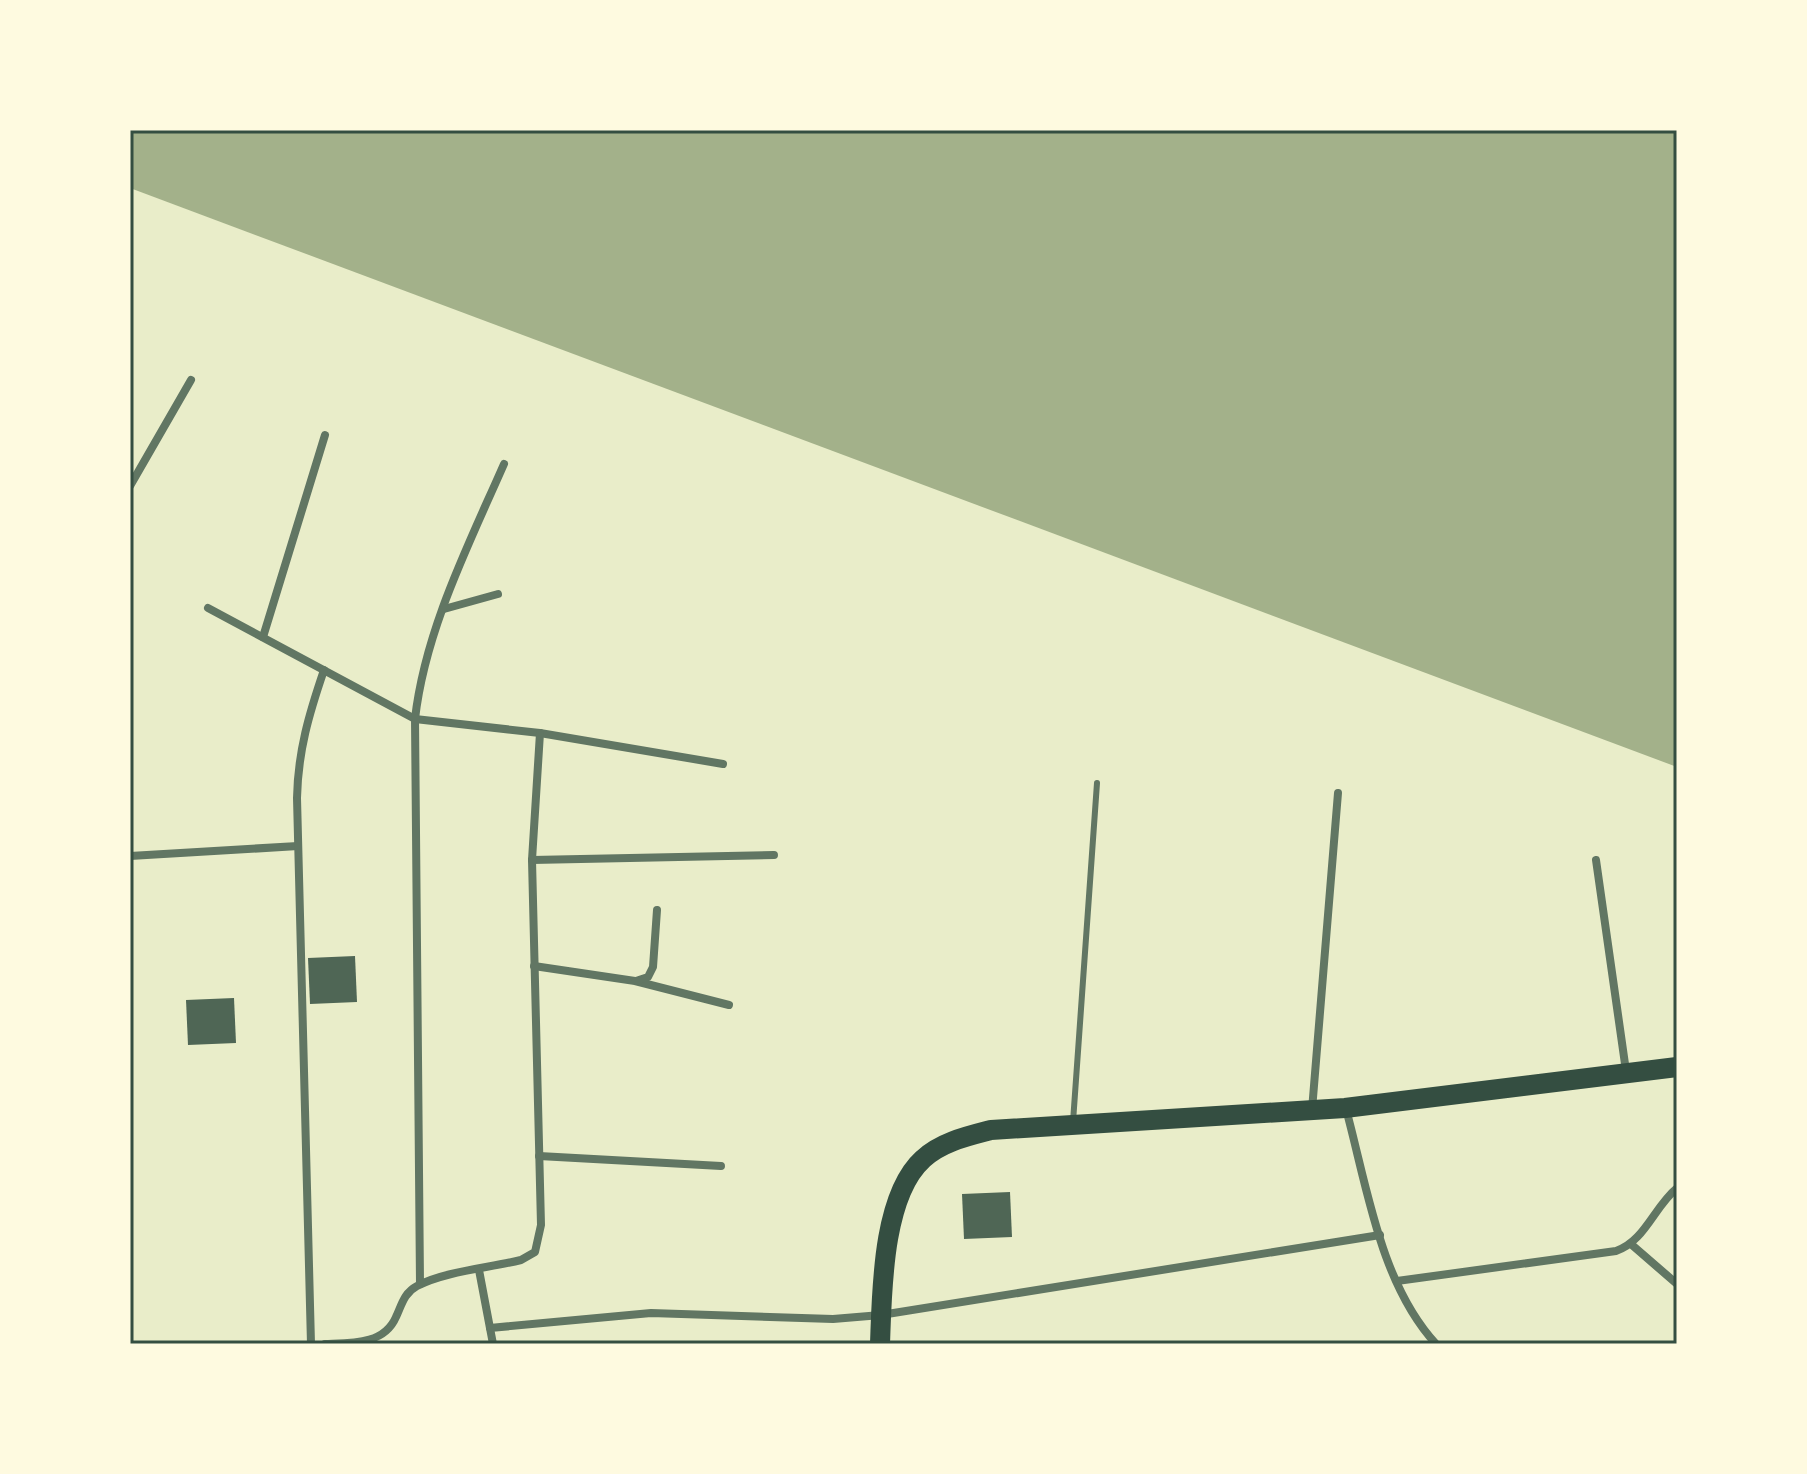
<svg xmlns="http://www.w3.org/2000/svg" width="1807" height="1474" viewBox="0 0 1807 1474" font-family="'Nunito Sans',sans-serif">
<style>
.water{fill:#a3b18a}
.building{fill:#4f6655}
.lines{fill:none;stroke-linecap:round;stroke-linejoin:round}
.service{stroke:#617663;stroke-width:6}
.minor{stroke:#617663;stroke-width:8}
.primary{stroke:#344e41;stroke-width:20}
.neatline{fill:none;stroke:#344e41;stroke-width:3}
</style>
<rect width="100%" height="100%" fill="#e9edc9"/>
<!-- water -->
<polygon class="water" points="130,130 1677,130 1677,767 130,188"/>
<!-- building -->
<g class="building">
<polygon points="355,956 357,1002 310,1004 308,958"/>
<polygon points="234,998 236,1043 188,1045 186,1000"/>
<polygon points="1010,1192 1012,1237 964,1239 962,1194"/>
</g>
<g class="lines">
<!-- service -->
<polyline class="service" points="1073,1122 1097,783"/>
<!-- minor -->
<g class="minor">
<polyline points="130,486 191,380"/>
<polyline points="208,608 415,719 540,733 723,764"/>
<polyline points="444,609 498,594"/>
<polyline points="263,637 325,435"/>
<polyline points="130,856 298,846"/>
<polyline points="532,860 774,855"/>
<polyline points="1596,860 1626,1071"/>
<polyline points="534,966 635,981 729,1005"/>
<polyline points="636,981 648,977 653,967 657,910"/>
<path d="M1346 1109C1367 1186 1380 1283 1436 1344"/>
<polyline points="1312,1110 1338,793"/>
<polyline points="539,1156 721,1166"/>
<polyline points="1632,1245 1677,1284"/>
<polyline points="479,1270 493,1344"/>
<path d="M1397 1281 1616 1251C1645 1241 1654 1207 1677 1188"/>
<path d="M420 1284 415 719C425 630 469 544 504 464"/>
<polyline points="490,1328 651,1313 833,1319 881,1315 1380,1235"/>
<path d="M311 1344 297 798C298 751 309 714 324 670"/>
<path d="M325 1344C351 1343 384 1345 396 1317 402 1304 404 1293 417 1286 446 1271 489 1268 521 1260L535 1252 541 1225 532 860 540 733"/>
</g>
<!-- primary -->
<path class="primary" d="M880 1344C882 1292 882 1196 923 1159 941 1142 968 1136 991 1130L1345 1108 1677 1067"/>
</g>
<!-- border -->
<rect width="1807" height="1474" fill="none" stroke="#fefae0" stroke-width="264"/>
<rect x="132" y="132" width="1543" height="1210" class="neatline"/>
</svg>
